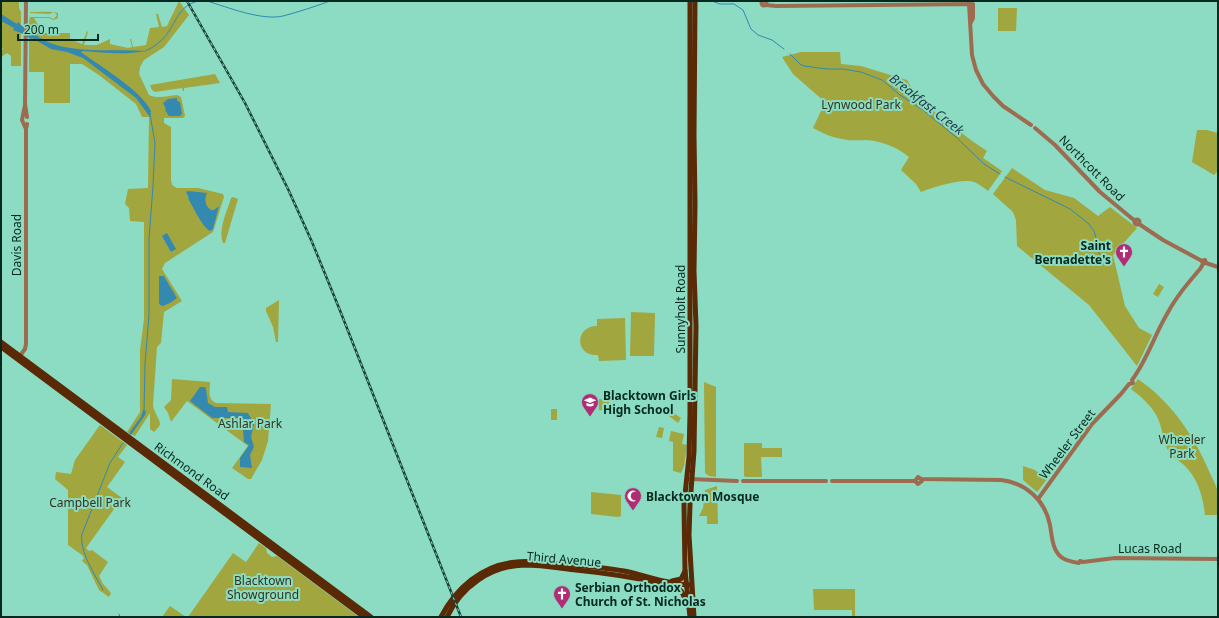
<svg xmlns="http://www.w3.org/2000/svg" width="1219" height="618" viewBox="0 0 1219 618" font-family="'Noto Sans',sans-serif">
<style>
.green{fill:#a2a63e}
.water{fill:#3389b0}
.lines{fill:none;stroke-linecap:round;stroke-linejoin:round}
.stream{stroke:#3389b0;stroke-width:1}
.minor{stroke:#9d6c50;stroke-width:4}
.major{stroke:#5a2905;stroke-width:5}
.rail-casing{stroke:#184236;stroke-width:2.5}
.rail{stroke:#8bdcc2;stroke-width:1;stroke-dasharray:3;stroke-linecap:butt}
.labels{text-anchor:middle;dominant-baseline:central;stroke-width:4;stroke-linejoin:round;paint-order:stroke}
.park-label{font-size:12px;fill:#32331b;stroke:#8bdcc2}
.street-label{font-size:12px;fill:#05291f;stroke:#8bdcc2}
.poi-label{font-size:12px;font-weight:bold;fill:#05291f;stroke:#8bdcc2;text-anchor:start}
.water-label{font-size:13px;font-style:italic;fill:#223c49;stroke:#8bdcc2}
</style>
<rect width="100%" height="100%" fill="#8bdcc2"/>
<!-- green -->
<g class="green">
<polygon points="1,1 19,1 19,8 21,12 21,66 11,66 11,56 7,53 1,57 1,51 3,49 1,47"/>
<path d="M179 1 189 15 164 47 144 60 140 67 139 74 149 95C157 99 168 96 177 95L181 97 185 116 183 118H164V123L171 127V180L172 185 177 188H198L223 194 224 197 213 232 165 263 162 269 182 301 164 312 161 343 157 347 153 405C153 410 161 422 160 424 160 426 156 430 154 432L150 429V413L135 436 127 432 140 412V350L144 319V222L130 221 129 208 125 204 128 189 148 188 149 117H142L136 104 99 75 82 64H70V103H44V72H29V20L30 17H49L54 19 57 15 54 12 49 14 30 13V12C36 12 54 11 58 13V18L54 20 49 18H34L43 33H70V39L82 44 87 31 88 32 84 45H97L110 39V44L128 48 132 47 130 39H131L133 47 146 45 150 28 159 27 156 14H158L162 27 167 26Z"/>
<polygon points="998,8 1017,8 1016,31 998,31"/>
<path d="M801 52H840L841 64 861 66 907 80 917 98 972 141 987 151 983 158 1002 171 988 191C984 188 979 184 974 182 961 178 934 187 921 192L916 184 901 170 909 157C897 147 882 141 866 140 858 140 850 141 842 139 831 137 822 133 813 128L825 102 793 74 782 57Z"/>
<polygon points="215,74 220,83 184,88 184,91 183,91 182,88 155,92 152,90 150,85"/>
<polygon points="1197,130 1207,130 1218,133 1218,171 1214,175 1192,162"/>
<polygon points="1012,168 1045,190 1074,198 1098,216 1110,207 1137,228 1113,255 1125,306 1139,328 1152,335 1137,366 1089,305 1017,246 1016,220 1013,212 993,194"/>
<path d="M233 197 238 199 225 243H223C218 229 227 212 231 198Z"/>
<polygon points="1159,284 1164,287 1158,297 1153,294"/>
<polygon points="279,300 278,342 276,342 273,327 266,311 266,308"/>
<polygon points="631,312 655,313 654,356 630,356"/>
<path d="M625 318 626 360 599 361 598 355C575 357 574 326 597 326V319Z"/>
<path d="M172 379 210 382C210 390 207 399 216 403L271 404 268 441 262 460 251 479H248L232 468 248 446 187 401 171 422 168 413 164 407 171 400Z"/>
<path d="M1138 379C1171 402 1193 434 1209 471 1212 478 1217 486 1218 494 1219 501 1218 508 1218 515H1205C1203 497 1198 478 1184 465 1180 461 1174 458 1170 453 1163 444 1163 431 1159 421 1154 408 1142 397 1131 389Z"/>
<polygon points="704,382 716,387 716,477 709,476 705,473"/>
<polygon points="599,399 609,400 609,411 599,410"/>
<rect x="551" y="409" width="6" height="11"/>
<polygon points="672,412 681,418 678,423 669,416"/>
<polygon points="100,425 127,445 118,457 125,462 107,487 122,498 86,548 89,551 92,550 108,562 99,576 103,584 111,593 109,597 99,590 87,565 82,561 84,558 82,555 68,545 68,490 55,479 56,472 71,474 75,460"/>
<polygon points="659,427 664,428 662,438 656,437"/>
<polygon points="671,431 684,434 682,444 687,445 684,466 681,473 673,471 673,442 669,441"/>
<polygon points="744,443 762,443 762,448 782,448 782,457 761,457 762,477 746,477 744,476"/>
<polygon points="1023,466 1035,470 1047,479 1038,491 1037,492 1023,480"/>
<polygon points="717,486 718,524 707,524 707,516 699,516 703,508 705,490"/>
<polygon points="591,492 621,495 621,516 618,517 591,514"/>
<polygon points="259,543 266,548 267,553 272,557 277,556 359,617 188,617 233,553 246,562"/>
<polygon points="813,589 855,589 855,617 852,617 852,610 814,610"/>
<polygon points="170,606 186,617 162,617"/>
</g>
<!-- water -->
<g class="water">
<path d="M1 14 17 24 18 22 22 26 35 32 34 34C40 38 47 42 53 44 79 53 118 49 146 51 125 55 104 53 83 51L81 52C101 67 141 90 151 111L150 117 136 98 83 58 67 52 51 49 32 38 31 39 21 33 13 30 14 28 1 21Z"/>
<polygon points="177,98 177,101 180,102 182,114 180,116 169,116 165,110 166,109 163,103 168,99"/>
<path d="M188 191 207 193C204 199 205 206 211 210H214L219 206 213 229 210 231C203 228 193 207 188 198H189L186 192Z"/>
<polygon points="167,233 176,249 171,252 162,236"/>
<polygon points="159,276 164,276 165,278 177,298 170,303 163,306 160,305 159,303"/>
<polygon points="200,387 205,387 206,389 208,403 215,407 227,407 228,412 248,413 254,424 251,437 254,447 250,455 252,468 240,467 240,458 249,445 244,442 242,418 212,418 190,401"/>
<polygon points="143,410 146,411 145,415 131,435 129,433 141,417"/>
</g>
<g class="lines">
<!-- stream -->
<g class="stream">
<path d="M207 1C227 7 262 21 283 16 298 12 314 7 330 1"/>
<polyline points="712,1 720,4 734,4 743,10 751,29 758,35 772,40 784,49"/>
<path d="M145 51C153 48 162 41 167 34 177 20 179 6 198 1"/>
<polyline points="790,54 800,64 804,66 827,69 843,69 861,72 882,80 900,95 923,110 956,137 984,164 1000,174"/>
<polyline points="1005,177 1070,209 1088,223 1094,231 1097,241 1100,259"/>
<polyline points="144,412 145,364 149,315 149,239 153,186 155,143 150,114"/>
<path d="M103 590C95 575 79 551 82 534L110 463 123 443"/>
<polyline points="119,614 120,617"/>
</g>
<!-- minor -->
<g class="minor">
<circle cx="764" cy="3" r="2.5"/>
<polyline points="26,1 25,104 27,117"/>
<polyline points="969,4 972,55 976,70 983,84 993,96 1003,106 1031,125"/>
<polyline points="766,5 776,6 973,4 973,18 971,22"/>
<polyline points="25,105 22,120 26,129"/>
<polyline points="1035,128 1055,145 1100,192 1135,221"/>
<circle cx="1137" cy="222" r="2.5"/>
<polyline points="1139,224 1163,240 1202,261"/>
<polyline points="1206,263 1218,267"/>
<polyline points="19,357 25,349 26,344 26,129 27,124"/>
<polyline points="690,479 737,481"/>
<polyline points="743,481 826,481"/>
<polyline points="832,481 915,481"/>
<path d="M915 481 918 477 921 479 1001 480C1026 483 1045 500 1050 525 1052 536 1052 549 1061 557 1066 561 1072 562 1079 563L1080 561 1083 562 1115 558 1218 559"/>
<polyline points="915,481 918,484 922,481"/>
<path d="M1038 499 1092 424 1121 394 1129 384 1133 383 1132 380C1147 360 1154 336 1167 314 1176 297 1188 283 1200 269L1203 264 1202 261 1205 260 1206 263"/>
</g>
<!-- major -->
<g class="major">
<polyline points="1,342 371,617"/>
<polyline points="1,347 364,617"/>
<polyline points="672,581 681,579 685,571"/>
<polyline points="675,586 682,592 686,601"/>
<path d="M441 617C456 588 482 565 516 562 531 560 546 563 561 564 582 566 604 567 624 571 644 575 671 585 690 585"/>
<path d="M447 617C461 587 490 566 524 565 541 565 559 568 576 570 606 573 634 577 664 584"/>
<polyline points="690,617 685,570 684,504 689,457 690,414 690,1"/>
<polyline points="694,617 689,535 690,504 694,451 696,326 694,271 695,204 694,135 695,1"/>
</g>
<!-- rail casing -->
<g class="rail-casing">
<polyline id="rail" points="187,1 245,103 288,189 312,242 339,308 461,617"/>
</g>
<!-- rail -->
<use href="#rail" class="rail"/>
</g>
<!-- icons -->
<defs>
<g id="church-pin" transform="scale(0.9)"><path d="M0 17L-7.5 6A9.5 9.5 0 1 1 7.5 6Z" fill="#b02d76" stroke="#8bdcc2"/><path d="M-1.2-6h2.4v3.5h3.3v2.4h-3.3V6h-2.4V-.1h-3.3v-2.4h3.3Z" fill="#fff"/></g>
<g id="school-pin" transform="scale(0.9)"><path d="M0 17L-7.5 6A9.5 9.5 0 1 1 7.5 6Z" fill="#b02d76" stroke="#8bdcc2"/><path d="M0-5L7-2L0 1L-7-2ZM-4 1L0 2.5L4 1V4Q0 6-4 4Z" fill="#fff"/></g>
<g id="mosque-pin" transform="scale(0.9)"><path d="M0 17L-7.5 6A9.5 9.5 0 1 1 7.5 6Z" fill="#b02d76" stroke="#8bdcc2"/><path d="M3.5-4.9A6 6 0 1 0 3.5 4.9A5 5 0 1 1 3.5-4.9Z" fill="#fff"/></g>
</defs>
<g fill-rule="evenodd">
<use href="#church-pin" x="1124" y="252"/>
<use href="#school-pin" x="590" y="402"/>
<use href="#mosque-pin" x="633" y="496"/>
<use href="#church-pin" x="562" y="594"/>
</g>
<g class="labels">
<!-- park labels -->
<g class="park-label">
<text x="861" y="104">Lynwood Park</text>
<text x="250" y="423">Ashlar Park</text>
<text x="1182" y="439">Wheeler<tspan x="1182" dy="14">Park</tspan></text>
<text x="90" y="502">Campbell Park</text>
<text x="263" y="580">Blacktown<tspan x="263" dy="14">Showground</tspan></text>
</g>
<!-- street labels -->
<g class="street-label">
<text transform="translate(1092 168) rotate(45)">Northcott Road</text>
<text transform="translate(16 245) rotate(-90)">Davis Road</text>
<text transform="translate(680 309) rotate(-90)">Sunnyholt Road</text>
<text transform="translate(1067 444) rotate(-53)">Wheeler Street</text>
<text transform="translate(192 471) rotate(36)">Richmond Road</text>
<text x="1150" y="548">Lucas Road</text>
<text transform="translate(564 559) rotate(5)">Third Avenue</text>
</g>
<!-- poi labels -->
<g class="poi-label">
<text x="1111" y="245" text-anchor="end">Saint<tspan x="1111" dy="14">Bernadette's</tspan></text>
<text x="603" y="395">Blacktown Girls<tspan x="603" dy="14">High School</tspan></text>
<text x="646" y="496">Blacktown Mosque</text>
<text x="575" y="587">Serbian Orthodox<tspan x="575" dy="14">Church of St. Nicholas</tspan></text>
</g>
<!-- water labels -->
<g class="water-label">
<text transform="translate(927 104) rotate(38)">Breakfast Creek</text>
</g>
</g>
<!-- border -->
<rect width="1219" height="618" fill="none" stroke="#05291f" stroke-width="4"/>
<!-- scale -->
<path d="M18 34v6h80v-6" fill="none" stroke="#05291f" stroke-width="2"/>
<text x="24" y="34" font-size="12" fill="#05291f" stroke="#8bdcc2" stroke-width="3" paint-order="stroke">200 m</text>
</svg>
